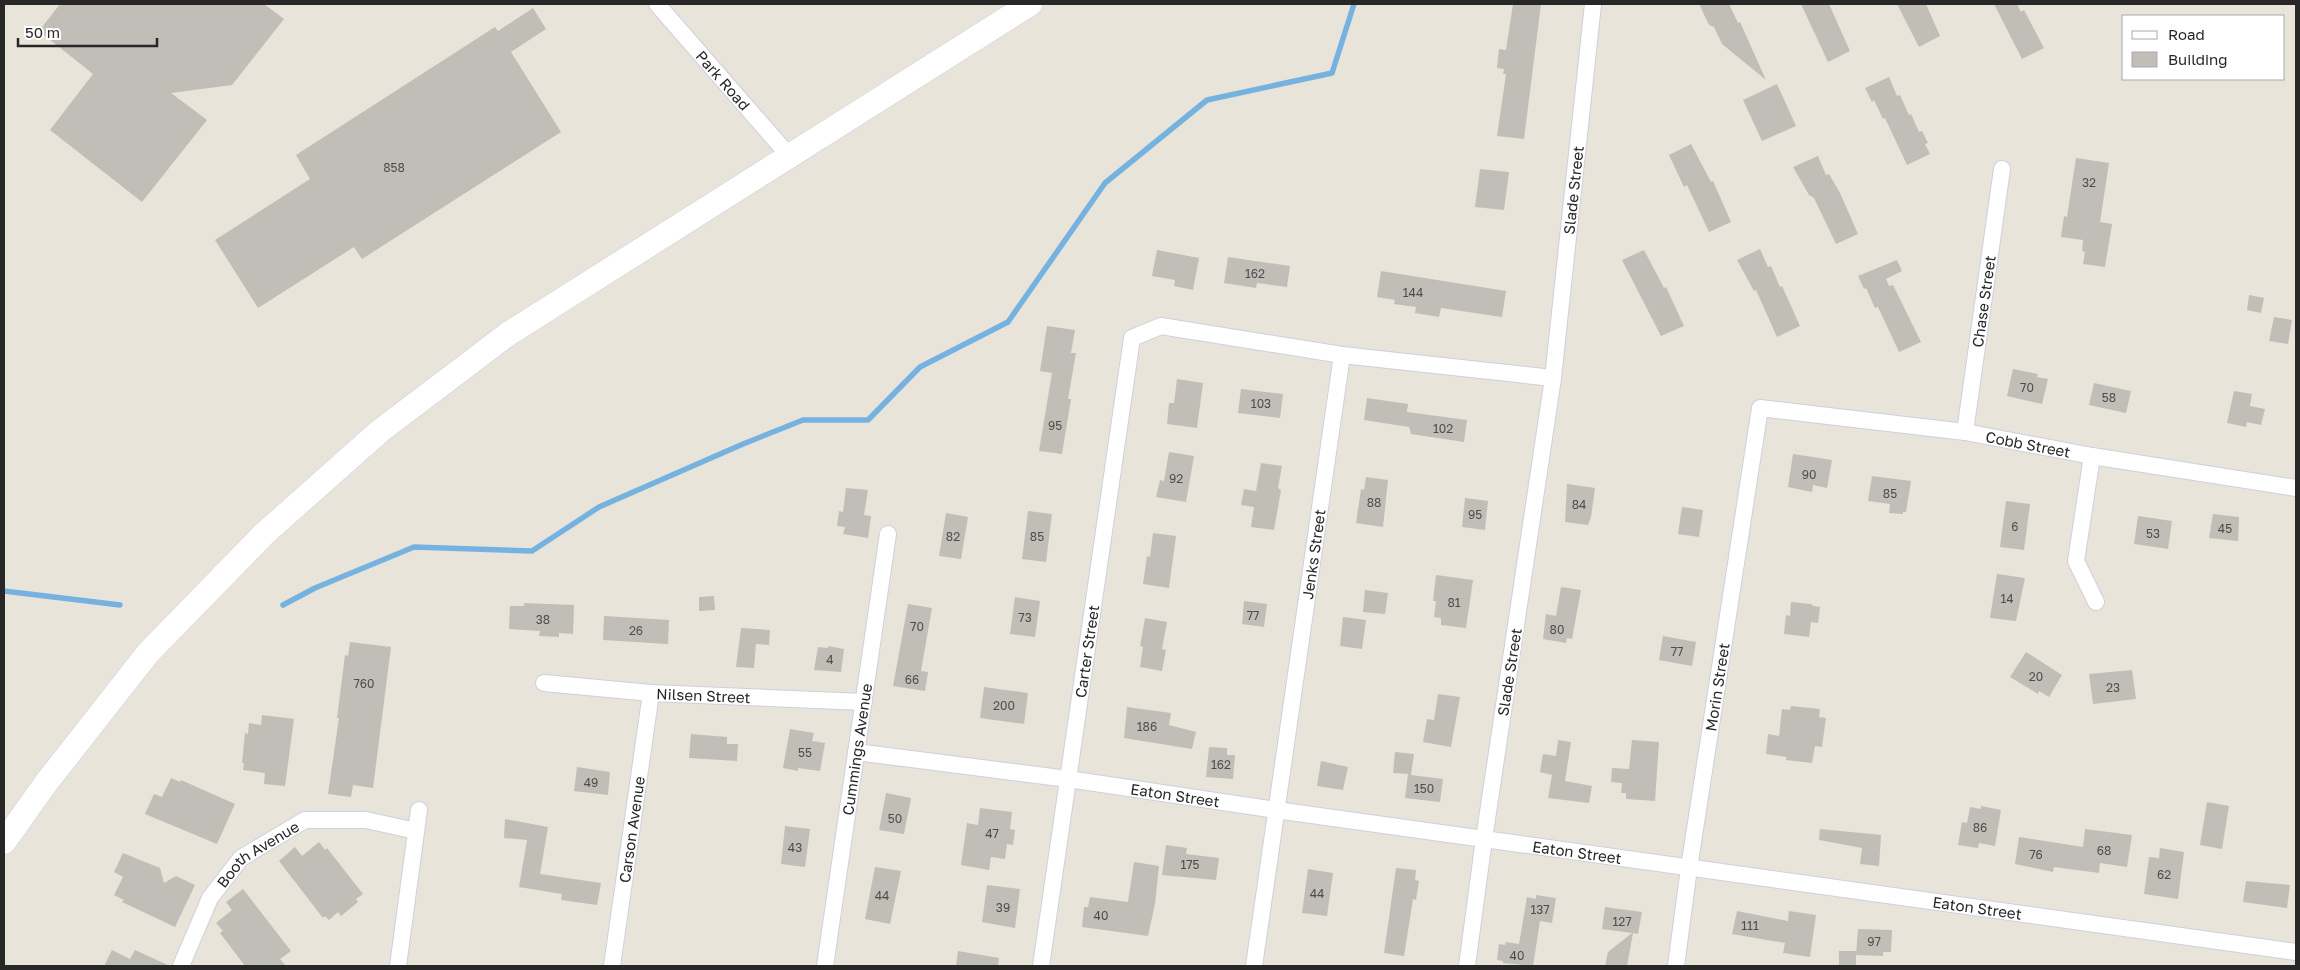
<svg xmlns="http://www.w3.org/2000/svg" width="2300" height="970" viewBox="0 0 2300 970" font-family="'Golos Text',sans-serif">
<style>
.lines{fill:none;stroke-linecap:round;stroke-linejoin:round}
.stream{stroke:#76b2e0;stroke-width:5.5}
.building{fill:#c0beb6}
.minor-casing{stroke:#cfcfdf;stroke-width:18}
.secondary-casing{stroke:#cfcfdf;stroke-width:25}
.minor{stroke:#fff;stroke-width:16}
.secondary{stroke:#fff;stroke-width:24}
.labels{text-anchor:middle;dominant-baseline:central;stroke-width:4;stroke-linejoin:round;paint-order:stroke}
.number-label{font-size:12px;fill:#4d4d4b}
.street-label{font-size:15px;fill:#272727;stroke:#fff}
</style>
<rect width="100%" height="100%" fill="#e8e4da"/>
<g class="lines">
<!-- stream -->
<g class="stream">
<polyline points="4,591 120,605"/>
<polyline points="283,605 315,588 414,547 532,551 599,507 743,444 803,420 868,420 920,367 1008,322 1105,183 1207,100 1332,73 1354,4"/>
</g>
</g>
<!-- building -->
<g class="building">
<polygon points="60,4 264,4 284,19 232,85 171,93 207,120 142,202 50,130 93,74 39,31"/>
<polygon points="1513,4 1541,4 1524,139 1497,136 1506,74 1503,74 1504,69 1497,68 1499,49 1506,50"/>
<polygon points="1699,4 1729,4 1738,23 1740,22 1766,80 1722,44 1714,27 1709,25"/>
<polygon points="1801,4 1829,4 1850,51 1828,62"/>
<polygon points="1897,4 1926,4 1940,36 1919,47"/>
<polygon points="1994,4 2017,4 2021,12 2024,10 2044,48 2022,59"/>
<polygon points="533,8 546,29 511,52 561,132 362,259 354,247 258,308 215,240 310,179 296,155 495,27 498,31"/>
<polygon points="1889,77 1897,96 1900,95 1909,115 1911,114 1919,132 1922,131 1928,143 1925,144 1930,154 1907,165 1885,118 1883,119 1874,100 1872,102 1865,88"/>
<polygon points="1777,84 1796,126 1762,141 1743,100"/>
<polygon points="1691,144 1711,182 1713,181 1731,222 1709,232 1687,185 1684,187 1669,155"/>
<polygon points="1818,156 1826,175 1829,174 1840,193 1858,234 1836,244 1814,198 1809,195 1793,167"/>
<polygon points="2076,158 2109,163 2100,222 2112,224 2105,267 2083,264 2085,252 2082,251 2083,240 2061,237 2064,216 2067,217"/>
<polygon points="1480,169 1509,172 1504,210 1475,207"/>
<polygon points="1760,249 1768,267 1771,266 1780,287 1782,286 1800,326 1777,337 1756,290 1754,291 1737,260"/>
<polygon points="1157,250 1199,258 1193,290 1174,286 1175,280 1152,276"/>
<polygon points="1644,250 1664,288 1666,287 1684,326 1661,336 1622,260"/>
<polygon points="1228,257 1290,266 1287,287 1257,283 1256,288 1224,283"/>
<polygon points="1897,260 1902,271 1886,279 1889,286 1893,285 1921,342 1899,352 1878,307 1875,308 1866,288 1864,289 1858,276"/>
<polygon points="1381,271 1506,291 1502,317 1441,308 1439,317 1415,313 1416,307 1394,304 1395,300 1377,297"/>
<polygon points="2249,295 2264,298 2261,313 2247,310"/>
<polygon points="2274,317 2292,320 2288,344 2269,341"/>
<polygon points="1047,326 1075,330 1071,353 1076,353 1068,399 1071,399 1062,454 1039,451 1052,373 1040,371"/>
<polygon points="2013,369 2038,374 2037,377 2048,379 2042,404 2007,396"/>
<polygon points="1177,379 1203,383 1197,428 1167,424 1169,403 1174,403"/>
<polygon points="2094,383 2131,391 2126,413 2089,405"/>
<polygon points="1241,389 1283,394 1280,418 1238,413"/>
<polygon points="2234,391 2252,394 2250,406 2265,409 2261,425 2247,422 2246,427 2227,423"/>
<polygon points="1367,398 1408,404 1407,412 1467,420 1464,442 1411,434 1409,427 1364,420"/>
<polygon points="1169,452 1194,456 1186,502 1156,497 1160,480 1164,481"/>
<polygon points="1793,454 1832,460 1827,488 1813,485 1812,492 1788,487"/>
<polygon points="1261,463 1282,466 1278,488 1281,490 1274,530 1251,527 1254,507 1241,505 1244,489 1256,491"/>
<polygon points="1872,476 1911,481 1906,512 1903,512 1903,514 1889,513 1890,504 1868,501"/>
<polygon points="1366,477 1388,480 1383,527 1356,523 1361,489 1364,490"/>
<polygon points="1567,484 1595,488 1591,517 1588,525 1565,522"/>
<polygon points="846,488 868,490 864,515 871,516 868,538 843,534 845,527 837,526 839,511 843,512"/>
<polygon points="1465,498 1488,501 1485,530 1462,527"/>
<polygon points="2006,501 2030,504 2024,550 2000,547"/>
<polygon points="1682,507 1703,510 1699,537 1678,534"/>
<polygon points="1028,511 1052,514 1046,562 1022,559"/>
<polygon points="946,513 968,517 961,559 939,556"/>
<polygon points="2213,514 2239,517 2238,541 2209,538"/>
<polygon points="2138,516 2172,521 2168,549 2134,544"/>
<polygon points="1153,533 1176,536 1169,588 1143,584 1147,556 1150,557"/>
<polygon points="1997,574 2025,578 2016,621 1990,618"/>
<polygon points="1436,575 1473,580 1466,628 1441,625 1441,618 1434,617 1436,601 1433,601"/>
<polygon points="1561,587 1581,590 1572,639 1567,638 1566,643 1543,639 1546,614 1556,616"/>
<polygon points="1365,590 1388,593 1385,614 1363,612"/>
<polygon points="714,596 715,610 699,611 699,597"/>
<polygon points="1015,597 1040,601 1035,637 1010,634"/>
<polygon points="1244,601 1267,604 1264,627 1242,624"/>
<polygon points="1791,602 1811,604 1813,606 1820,607 1818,623 1811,622 1809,637 1784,634 1786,615 1790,616"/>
<polygon points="524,603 574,605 573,634 559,633 559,637 539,636 540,631 509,629 510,606 524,606"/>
<polygon points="908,604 932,608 921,671 928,672 925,691 893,686"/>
<polygon points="604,616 669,620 668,644 603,640"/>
<polygon points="1343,617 1366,620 1362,649 1340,646"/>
<polygon points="1145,618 1167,622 1162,649 1166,650 1162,671 1140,667 1143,647 1140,646"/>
<polygon points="741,628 770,630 769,645 756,644 754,668 736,667"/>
<polygon points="1663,636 1696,642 1692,666 1659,660"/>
<polygon points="350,642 391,647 373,788 353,785 351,797 328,794 339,718 337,718 345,655 348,656"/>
<polygon points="828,646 844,649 841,672 814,670 818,647 828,648"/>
<polygon points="2026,652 2062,675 2049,697 2039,691 2038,694 2010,677"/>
<polygon points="2132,670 2136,699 2093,704 2089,674"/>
<polygon points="984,687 1028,693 1024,724 980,718"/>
<polygon points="1438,694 1460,697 1451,747 1423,742 1427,719 1434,720"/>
<polygon points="1791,706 1820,709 1819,717 1826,718 1822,747 1815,746 1812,763 1786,760 1786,757 1766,754 1768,734 1779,736 1782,709 1790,710"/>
<polygon points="1127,707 1171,713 1169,725 1196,732 1192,749 1124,738"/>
<polygon points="262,715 294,719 285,786 264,784 265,773 243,770 244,763 242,763 245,733 248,734 249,723 261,725"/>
<polygon points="790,729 814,733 812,741 825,743 820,771 798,768 798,771 783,768"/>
<polygon points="691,734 727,737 727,744 738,744 737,761 689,758"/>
<polygon points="1558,740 1571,742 1565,781 1592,786 1589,803 1548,798 1552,775 1540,772 1543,754 1556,756"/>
<polygon points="1632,740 1659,742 1655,801 1626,799 1626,793 1621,793 1622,783 1611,782 1612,768 1629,769"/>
<polygon points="1209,747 1227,748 1227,755 1235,755 1233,779 1206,777"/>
<polygon points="1395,752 1414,754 1411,775 1443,779 1440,802 1405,798 1408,774 1393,773"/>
<polygon points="1321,761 1348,767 1343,790 1317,786"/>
<polygon points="577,767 610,772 608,795 574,791"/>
<polygon points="171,778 180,782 181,780 235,804 217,844 145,814 154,794 162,797"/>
<polygon points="886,793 911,798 904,834 879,830"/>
<polygon points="2207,802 2229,806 2222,849 2200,845"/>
<polygon points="1981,806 2001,810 1995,846 1979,843 1978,848 1958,845 1962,822 1967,823 1970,807 1981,809"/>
<polygon points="980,808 1012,812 1010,829 1015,830 1013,845 1007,844 1005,859 991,857 989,870 961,865 967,823 978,825"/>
<polygon points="505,819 548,827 540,874 601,883 597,905 561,900 562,894 519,887 527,840 504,838"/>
<polygon points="785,826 810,829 805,867 781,864"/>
<polygon points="1820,829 1881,835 1879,866 1860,864 1862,848 1819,840"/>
<polygon points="2085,829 2132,835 2127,867 2100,863 2099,873 2054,867 2053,872 2015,864 2019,837 2083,847"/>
<polygon points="319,842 325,850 327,848 363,894 356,899 358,902 341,916 338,912 329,920 325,916 323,918 279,861 295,847 302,856"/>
<polygon points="1166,845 1187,848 1186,854 1219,858 1216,880 1162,875"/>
<polygon points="2160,848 2184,852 2178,899 2144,894 2149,857 2159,858"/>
<polygon points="123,853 160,868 164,883 176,876 195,885 175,927 122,902 124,900 114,895 123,877 114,872"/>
<polygon points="1134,862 1159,866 1155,904 1148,936 1082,927 1084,907 1088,907 1090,897 1128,902"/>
<polygon points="875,867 901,871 890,924 865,919"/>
<polygon points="1396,868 1416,870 1415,880 1419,881 1416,900 1413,899 1404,956 1384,953"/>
<polygon points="1308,869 1333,873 1327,916 1302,913"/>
<polygon points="2246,881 2290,885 2287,908 2243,902"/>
<polygon points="987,885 1020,889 1015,928 982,922"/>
<polygon points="243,889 291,951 280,959 286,966 245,966 220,933 223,931 216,923 232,910 226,902"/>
<polygon points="1536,895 1556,898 1552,923 1540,921 1533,966 1503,963 1503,961 1497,960 1499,944 1505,945 1506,942 1519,944 1527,897 1536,899"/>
<polygon points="1605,907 1642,912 1638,934 1633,933 1627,966 1605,966 1608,952 1632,933 1602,929"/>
<polygon points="1737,911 1788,921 1789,911 1816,915 1810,957 1783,953 1785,943 1732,934"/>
<polygon points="1858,929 1892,930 1891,952 1883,952 1883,956 1856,955 1856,966 1839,966 1839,951 1856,951 1856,955"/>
<polygon points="112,950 130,959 135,950 170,966 104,966"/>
<polygon points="958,951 999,958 998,966 956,966"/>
</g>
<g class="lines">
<!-- minor casing -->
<g class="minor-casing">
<g id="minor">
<path id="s1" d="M657 4 790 157"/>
<path id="s2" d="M1553 378 1593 4"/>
<path id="s3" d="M1965 432 2002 169"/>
<polyline points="2092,456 2076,561 2096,602"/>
<path id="s4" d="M544 683 651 693 864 702"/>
<path id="s5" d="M856 752 1068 779 1276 810 2296 952"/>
<path id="s6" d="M181 966 210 898 241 858 305 820H366L416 831"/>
<polyline points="398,966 419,810"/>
<path id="s7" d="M612 966 651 693"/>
<path id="s8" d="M825 966 888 534"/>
<path id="s9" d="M1041 966 1132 338 1161 326 1342 355 1553 378 1484 839 1467 966"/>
<path id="s10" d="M1254 966 1342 355"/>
<path id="s11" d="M1676 966 1689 868 1760 408 1965 432 2092 456 2296 488"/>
</g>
</g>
<!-- secondary casing -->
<g class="secondary-casing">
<polyline id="secondary" points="4,842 46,783 148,653 264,534 380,431 508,334 1030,4"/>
</g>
<!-- minor -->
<use href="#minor" class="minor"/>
<!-- secondary -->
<use href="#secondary" class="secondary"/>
</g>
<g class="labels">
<!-- number labels -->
<g class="number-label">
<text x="394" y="167">858</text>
<text x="2089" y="182">32</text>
<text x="1255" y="273">162</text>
<text x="1413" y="292">144</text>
<text x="2027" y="387">70</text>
<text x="2109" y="397">58</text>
<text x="1261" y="403">103</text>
<text x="1055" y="425">95</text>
<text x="1443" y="428">102</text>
<text x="1809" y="474">90</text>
<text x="1176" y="478">92</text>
<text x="1890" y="493">85</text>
<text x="1374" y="502">88</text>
<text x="1579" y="504">84</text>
<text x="1475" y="514">95</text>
<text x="2015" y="526">6</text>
<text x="2225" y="528">45</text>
<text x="2153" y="533">53</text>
<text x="953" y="536">82</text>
<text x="1037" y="536">85</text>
<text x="2007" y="598">14</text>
<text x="1454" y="602">81</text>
<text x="1253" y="615">77</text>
<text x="1025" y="617">73</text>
<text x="543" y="619">38</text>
<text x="917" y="626">70</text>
<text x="1557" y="629">80</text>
<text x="636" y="630">26</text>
<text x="1677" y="651">77</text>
<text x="830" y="659">4</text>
<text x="2036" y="676">20</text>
<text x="912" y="679">66</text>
<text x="364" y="683">760</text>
<text x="2113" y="687">23</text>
<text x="1004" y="705">200</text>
<text x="1147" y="726">186</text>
<text x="805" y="752">55</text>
<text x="1221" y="764">162</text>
<text x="591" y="782">49</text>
<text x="1424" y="788">150</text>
<text x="895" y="818">50</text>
<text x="1980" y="827">86</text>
<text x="992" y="833">47</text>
<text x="795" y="847">43</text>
<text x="2104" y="850">68</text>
<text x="2036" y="854">76</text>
<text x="1190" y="864">175</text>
<text x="2164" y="874">62</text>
<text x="1317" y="893">44</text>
<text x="882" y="895">44</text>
<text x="1003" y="907">39</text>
<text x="1540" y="909">137</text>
<text x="1101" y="915">40</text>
<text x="1622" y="921">127</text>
<text x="1750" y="925">111</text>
<text x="1874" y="941">97</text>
<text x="1517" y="955">40</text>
</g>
<!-- street labels -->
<g class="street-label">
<text stroke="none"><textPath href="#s1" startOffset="101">Park Road</textPath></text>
<text stroke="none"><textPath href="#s2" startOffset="189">Slade Street</textPath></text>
<text stroke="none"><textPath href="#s3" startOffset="132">Chase Street</textPath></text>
<text stroke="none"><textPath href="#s11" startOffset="835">Cobb Street</textPath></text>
<text stroke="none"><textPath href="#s10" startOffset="416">Jenks Street</textPath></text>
<text stroke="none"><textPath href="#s9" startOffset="318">Carter Street</textPath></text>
<text transform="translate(1509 672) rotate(-81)">Slade Street</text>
<text stroke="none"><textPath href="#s11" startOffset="282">Morin Street</textPath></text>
<text stroke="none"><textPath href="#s4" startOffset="160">Nilsen Street</textPath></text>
<text stroke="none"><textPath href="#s8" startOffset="219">Cummings Avenue</textPath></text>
<text stroke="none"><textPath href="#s5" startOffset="322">Eaton Street</textPath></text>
<text stroke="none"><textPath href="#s7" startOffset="138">Carson Avenue</textPath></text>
<text stroke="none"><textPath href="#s5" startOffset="728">Eaton Street</textPath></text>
<text stroke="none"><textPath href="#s6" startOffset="140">Booth Avenue</textPath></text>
<text stroke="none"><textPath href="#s5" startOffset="1132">Eaton Street</textPath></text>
</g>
</g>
<!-- border -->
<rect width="2300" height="970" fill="none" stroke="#272727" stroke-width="10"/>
<!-- legend -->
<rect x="2122" y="15" width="162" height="65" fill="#ffffff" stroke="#a9a9a9"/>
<rect x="2132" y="31" width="25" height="8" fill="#ffffff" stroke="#a9a9a9"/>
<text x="2168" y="40" font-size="15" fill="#272727">Road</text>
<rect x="2132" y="52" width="25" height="15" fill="#c0beb6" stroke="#a9a9a9"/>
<text x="2168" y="65" font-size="15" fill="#272727">Building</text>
<!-- scale -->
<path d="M18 38v8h139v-8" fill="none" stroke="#272727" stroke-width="2.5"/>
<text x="25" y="38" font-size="15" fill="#272727" stroke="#ffffff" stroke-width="4" paint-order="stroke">50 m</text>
</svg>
